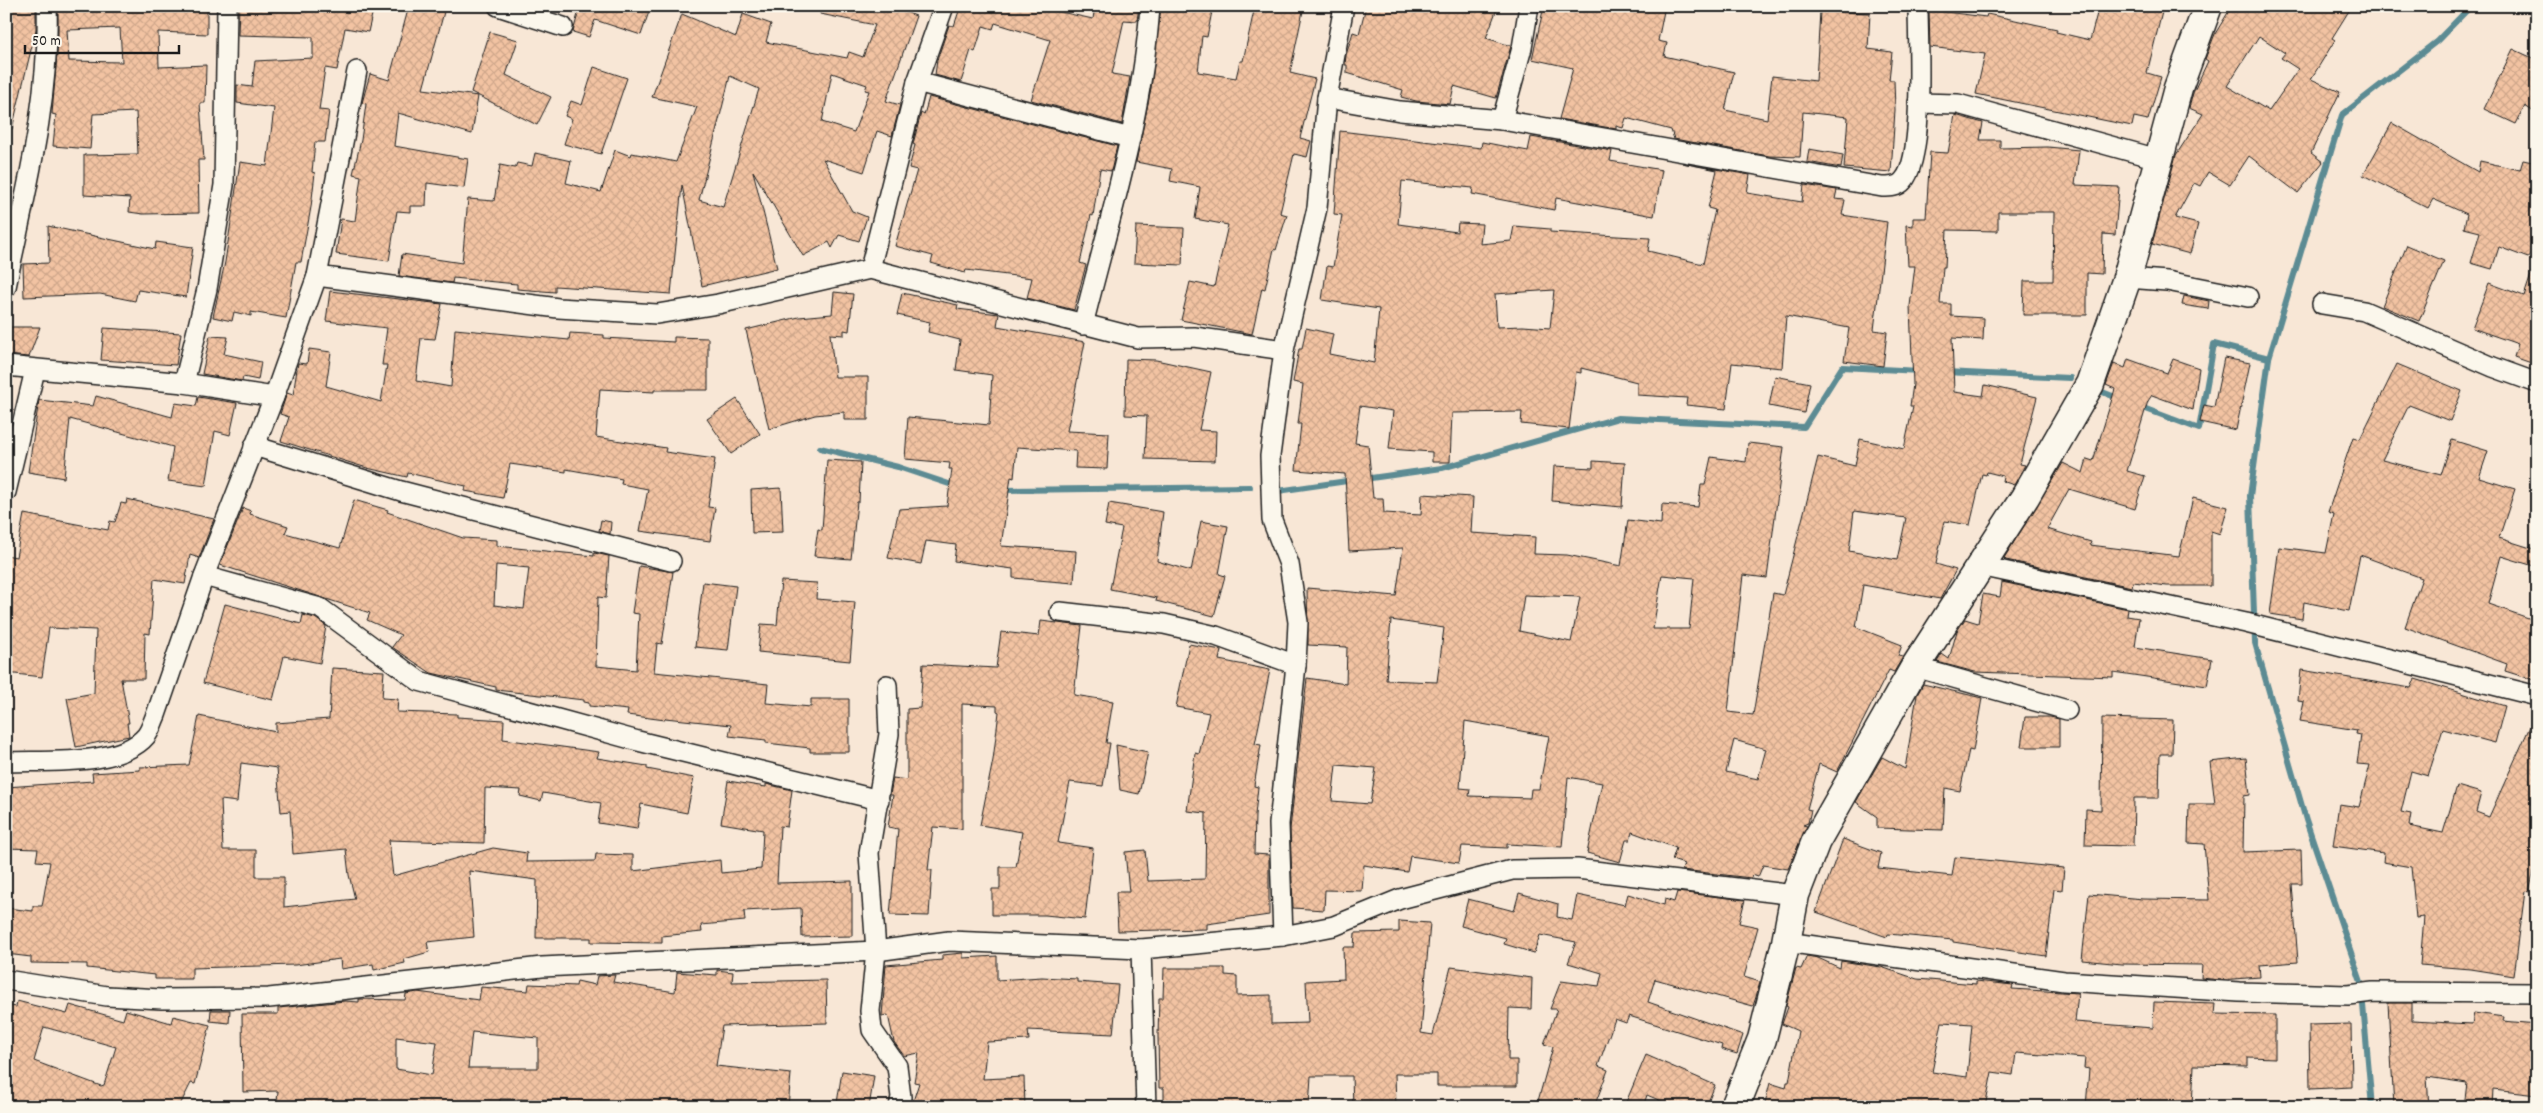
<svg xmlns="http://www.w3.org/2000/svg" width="2543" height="1113" viewBox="0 0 2543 1113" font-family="Dekko,sans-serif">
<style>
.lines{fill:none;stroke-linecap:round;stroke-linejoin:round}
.stream{stroke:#5c8b93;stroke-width:6}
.building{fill:url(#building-cross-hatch);stroke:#1c1c1c;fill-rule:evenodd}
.street-casing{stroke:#1c1c1c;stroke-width:22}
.secondary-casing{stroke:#1c1c1c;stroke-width:31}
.street{stroke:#fbf7ec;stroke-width:19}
.secondary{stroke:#fbf7ec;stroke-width:28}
</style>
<defs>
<pattern id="building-cross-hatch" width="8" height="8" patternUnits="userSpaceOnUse" patternTransform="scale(1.25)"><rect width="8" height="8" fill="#f2c3a2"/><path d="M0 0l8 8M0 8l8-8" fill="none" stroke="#cfa78b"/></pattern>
</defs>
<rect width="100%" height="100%" fill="#f8e7d6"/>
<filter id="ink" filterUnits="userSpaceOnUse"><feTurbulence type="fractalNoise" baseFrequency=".02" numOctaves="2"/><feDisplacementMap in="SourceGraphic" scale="10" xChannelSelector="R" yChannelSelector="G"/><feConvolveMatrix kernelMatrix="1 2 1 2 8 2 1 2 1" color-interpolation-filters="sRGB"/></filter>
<g filter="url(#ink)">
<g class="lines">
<!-- stream -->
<g class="stream">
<polyline points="1945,372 2070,378"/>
<polyline points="2100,391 2120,399"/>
<polyline points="2138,406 2199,429 2214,344 2269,358"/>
<polyline points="820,448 898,467 958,487"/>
<polyline points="1364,479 1442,468 1618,418 1804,427 1842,367 1920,371"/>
<polyline points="1002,490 1250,487"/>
<polyline points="1278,491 1354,480"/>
<polyline points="2372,1107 2361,982 2306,820 2255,643 2250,496 2269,358 2342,115 2437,41 2471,6"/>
</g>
</g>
<!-- building -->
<g class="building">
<polygon points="6,6 36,6 36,29 12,129 6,129"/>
<path d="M58 6H207V34L158 32 159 67 206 65 205 103H200L204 160H198L199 213 143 214 129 212 130 198 84 195V155L138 154 136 112 93 114 90 149 53 146 56 115 52 114 58 42ZM120 28 122 62 69 61 67 30Z"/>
<polygon points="239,6 374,6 368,32 345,28 337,70 325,68 319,110 329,111 325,142 315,142 312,172 315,173 311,207 301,262 296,262 286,318 251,312 251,316 234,312 232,321 213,317 225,262 240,162 267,166 274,108 237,103 237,85 252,87 255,61 313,58 313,37 238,35"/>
<polygon points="409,6 423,6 444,12 423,89 478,96 472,134 398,113 394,146 468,159 464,188 427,183 426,206 410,206 410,212 397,211 389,261 336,254 341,219 355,221 361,176 353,174 361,140 366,104 362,103 370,74 389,80"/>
<polygon points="565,6 651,6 641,35 595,20 589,37 573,32 578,14 564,9"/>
<path d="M821 6H889L916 16 886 101 900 105 892 136 877 131 864 172 823 159 852 211 867 217 859 241 839 235 832 248 829 242 803 256 753 171 777 268 702 286 682 185 671 294 555 286V292L517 289V284L453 278 452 283 399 276 402 254 462 263 468 199 494 201 500 165 515 168 517 163 532 166 535 153 571 161 566 183 601 192 615 150 631 156 632 153 676 162 697 107 652 97 682 14 736 37 743 14 771 24 766 42 847 58 849 52 863 57 875 25 820 14ZM832 73 867 85 865 90 869 91 854 132 822 122ZM730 76 759 89 723 207 699 200Z"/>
<polygon points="955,6 1057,6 1056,11 1093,19 1095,6 1139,6 1137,21 1124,20 1112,74 1130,77 1122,124 1031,100 1050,40 995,23 993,29 983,26 975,52 971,50 961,82 935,75 937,60 949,25 954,26 959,11 955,10"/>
<polygon points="1161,6 1213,6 1207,37 1202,36 1198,72 1236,78 1240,61 1243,61 1255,6 1304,6 1290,73 1315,79 1300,138 1311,141 1307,157 1294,154 1280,213 1287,215 1276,250 1274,249 1265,289 1262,288 1252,334 1181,320 1190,282 1214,287 1228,225 1195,219 1200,187 1170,181 1172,169 1136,162 1151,88"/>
<polygon points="1366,6 1498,6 1486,38 1511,46 1496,98 1454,86 1450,104 1416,101 1401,97 1403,90 1347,73 1347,65 1345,65 1346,55 1353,32 1359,34"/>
<polygon points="1544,6 1665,6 1658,41 1667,43 1664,56 1734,72 1725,110 1767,119 1772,76 1816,81 1820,11 1870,13 1868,49 1892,52 1889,80 1894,80 1895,110 1891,172 1844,168 1848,117 1803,112 1800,157 1769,156 1674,139 1671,130 1626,118 1623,128 1616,126 1616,129 1559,119 1573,68 1532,59"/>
<polygon points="2099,6 2139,6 2162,12 2147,73 2161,77 2148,120 2134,117 2132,126 1976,94 1985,54 1930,47 1929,10 1986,17 1987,14 2057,29 2056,32 2090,40"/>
<path d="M2232 6H2352L2332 38 2335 40 2311 79 2340 92 2311 153 2323 162 2298 193 2249 156 2230 185 2208 172 2200 186 2194 183 2175 218 2198 224 2190 254 2152 244 2176 155 2203 114 2189 108 2193 93 2208 61 2205 59 2215 34ZM2259 36 2285 53 2281 58 2298 69 2269 111 2227 86Z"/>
<polygon points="490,32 518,40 506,75 551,97 537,125 471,92"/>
<polygon points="2513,49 2537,60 2537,114 2525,106 2516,124 2484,109"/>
<polygon points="594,67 627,78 601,154 564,144 572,119 565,116 571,101 582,105"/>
<polygon points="929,97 1117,146 1111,171 1100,169 1093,216 1091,215 1080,263 1086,265 1074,310 1027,298 1032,278 966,270 965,273 931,263 933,256 895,246 917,170 909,168 915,145 913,144 921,113 924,115"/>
<path d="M1955 115 1983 123 1980 140H2000V148L2048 147 2079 150 2075 185 2119 187 2115 235 2103 234 2102 274 2087 273V315H2023L2024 281H2053L2054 212H1998V231L1947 230 1945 267H1943L1940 304H1951V316L1984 318 1983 340 1952 338 1954 392 1983 396 1985 385 2037 397 2020 464 2025 465 2014 485 2002 481 2003 476 1987 472 1986 475 1982 474 1970 525 1945 521 1936 564 1956 570 1940 599 1863 585 1856 627 1902 645 1898 656 1903 657 1894 672 1889 670 1837 772 1819 764 1807 809 1811 810 1808 823 1803 825 1807 826 1788 869 1763 865 1758 877 1752 875 1751 878 1682 870 1684 864 1672 860 1676 848 1632 832 1630 840H1626L1620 862 1587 853 1602 783 1568 777 1562 847 1507 844V848L1462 846 1459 863 1410 856 1407 872 1364 865 1362 891 1325 890 1324 910 1293 908 1290 829 1307 678 1346 684 1347 647 1308 645 1307 588 1396 596 1403 548 1349 551 1345 474 1296 470 1301 424H1298L1303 384 1293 382 1299 349H1302L1306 328 1333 334 1329 354 1374 363 1379 309 1322 300 1327 266 1333 267 1342 215 1334 214 1340 131 1481 148 1482 142 1528 151 1531 137 1612 151 1610 161 1662 170 1654 216 1556 198 1554 210 1472 194 1473 188 1402 181 1398 224 1457 232 1458 223 1482 224 1480 244 1511 241 1514 226 1550 229V232L1650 238 1648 251 1703 264 1715 210 1708 208 1717 170 1682 163 1750 175 1747 193 1802 202 1804 185 1837 190 1835 199 1845 200 1842 215 1887 222 1874 330 1887 332 1883 366 1844 361 1849 328 1786 316 1782 368 1732 363 1726 409 1686 405 1687 398 1637 395V382L1581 368V373L1576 372 1569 429 1521 424 1522 412 1452 413 1450 462H1432V452L1389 449 1393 411 1360 406 1355 443 1368 445 1373 498H1383L1384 513 1421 515 1422 494 1473 497 1471 533 1535 537 1534 554 1567 555 1621 566 1628 520 1661 524 1662 504 1698 507 1701 485H1705L1711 457 1746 462 1748 443 1784 447 1767 578 1743 575 1728 712 1753 715 1773 593 1783 595 1818 457 1855 466 1860 439 1904 449 1913 406H1910L1913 384 1910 306 1915 266H1908L1906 225 1913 226V218H1926L1930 152 1948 153ZM1554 290 1550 328 1523 326 1497 327 1495 294ZM1854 511 1906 518 1897 560 1849 551ZM1662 575 1694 578 1689 629H1653ZM1524 595 1580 597 1571 642 1519 631ZM1391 620 1444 628 1437 682 1386 680ZM1465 721 1549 736 1539 789H1531L1530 798 1469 796 1470 789 1460 788ZM1734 740 1766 749 1758 779 1726 772ZM1336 765 1376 768 1370 804 1332 801Z"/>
<polygon points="2392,123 2478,172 2480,161 2520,170 2523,160 2537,163 2537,237 2528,258 2499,247 2492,269 2471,263 2480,232 2464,228 2467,214 2433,199 2428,208 2363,175"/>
<polygon points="1809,149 1843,155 1841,168 1807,162"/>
<polygon points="48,226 155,249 156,242 193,247 186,297 138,290 135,301 100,294 24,297 23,264 49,263"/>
<polygon points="1136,226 1184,228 1182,265 1134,263"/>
<polygon points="2407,245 2444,261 2419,321 2382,306"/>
<polygon points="2534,266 2537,266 2537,365 2514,357 2518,344 2472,328 2489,283 2524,296"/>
<polygon points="330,291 442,304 435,339 421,338 416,381 451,387 455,329 569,340 570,333 604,335 604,338 674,342 674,337 708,338 708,390 654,390 654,392 600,389 596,437 666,448 665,452 715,459 708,507 715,508 710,541 640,531 648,489 621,484 622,479 566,469 566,472 510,464 503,498 465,491 466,486 408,473 407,477 367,468 281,441 289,417 280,414 287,393 293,395 298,363 307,364 309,349 331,352 326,386 381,402 387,365 382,365 387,328 326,321"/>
<polygon points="834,292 853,294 849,331 844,330 844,335 830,334 835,377 868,377 868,420 844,420 844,412 815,415 769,429 746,330 799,317 832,314"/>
<polygon points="902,293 958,305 957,309 999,314 997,326 1085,342 1067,431 1109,433 1107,469 1075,468 1076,451 1017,447 1014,478 1011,477 1001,546 1076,551 1074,583 1013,578 1013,569 954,561 956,545 926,541 921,564 888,558 899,509 947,506 952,469 949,469 950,463 905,459 908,417 989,425 992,375 956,370 960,340 928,332 930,322 897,315"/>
<polygon points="2184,296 2209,301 2208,309 2182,305"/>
<polygon points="6,327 40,327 29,357 6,355"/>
<polygon points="104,328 181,333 176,365 101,360"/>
<polygon points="210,336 228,337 224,354 261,362 258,380 243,377 242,381 202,374"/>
<polygon points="2224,358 2250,363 2236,430 2200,422 2204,405 2214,407"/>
<polygon points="1126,359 1156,360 1211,372 1199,430 1216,431 1215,461 1145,459 1147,416 1125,415"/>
<polygon points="2128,359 2167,373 2173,359 2199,368 2193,410 2152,395 2148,401 2127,471 2145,476 2135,509 2069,489 2047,529 2091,542 2090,545 2179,556 2193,498 2228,507 2220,534 2211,531 2211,586 2167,586 2133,582 2132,587 2006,560 2004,558 2063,463 2083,473 2087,459 2093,461 2115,389 2106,385 2114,363 2125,368"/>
<polygon points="2397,364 2462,391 2450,421 2409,405 2382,460 2441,475 2452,440 2488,451 2479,478 2515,489 2499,538 2537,550 2537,567 2501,556 2488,604 2537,621 2537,681 2505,671 2507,664 2405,627 2422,578 2360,555 2349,611 2304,602 2302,619 2270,614 2279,547 2326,553 2334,514 2328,512 2353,437 2360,439"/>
<polygon points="1775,376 1810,383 1804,413 1769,406"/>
<polygon points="96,396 172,417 175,403 196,406 198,397 237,403 230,435 215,431 206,486 168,481 173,447 70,419 64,478 28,472 39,400 93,406"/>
<polygon points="737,399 760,434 731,454 707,419"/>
<polygon points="827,460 861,462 859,502 857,502 851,559 814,556 818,529 822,530"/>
<polygon points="1593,461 1625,463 1622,507 1552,501 1554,466 1593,468"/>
<polygon points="781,488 783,532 752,533 751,490"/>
<polygon points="127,499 214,519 199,558 190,555 185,584 154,579 150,634 145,633 144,679 121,679 129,723 127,723 129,736 76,747 67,698 94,693 96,630 49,628 42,677 6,673 6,555 16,557 24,514 108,530 110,521 115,522 121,503 126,504"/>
<path d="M354 500 388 510 387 512 463 538 497 540V546L594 556V553L609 556 606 598 598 597 596 666 636 670 639 614 632 613 639 566 673 572 662 644 657 643 654 672 768 684 766 703 811 707V699H849V752H810V748L766 743V740L729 736 731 725 665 718V720L627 715 628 710 589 706V703L584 702V700L496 690V687L431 673 392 647 401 635 367 620 370 613 220 565 243 508 251 511 250 514 288 526 285 533 340 548ZM496 565 529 568 524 609 494 605Z"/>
<polygon points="1109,503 1163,512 1157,561 1191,571 1201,521 1228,526 1219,574 1225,576 1214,616 1156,601 1157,598 1110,589 1122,528 1105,525"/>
<polygon points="601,520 611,522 610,534 599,531"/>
<polygon points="781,581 817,583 816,599 855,602 850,661 758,652 761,624 777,625"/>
<polygon points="703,582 736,586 728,650 695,647"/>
<polygon points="2002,582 2128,609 2127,616 2139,618 2135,647 2212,659 2207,686 2113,672 2113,677 1975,672 1937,662 1942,654 1949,659 1957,631 1965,619 1978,623 1983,594 2000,597"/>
<polygon points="225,604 301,624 303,615 315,618 326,626 320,663 284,656 273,700 203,683"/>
<polygon points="1041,621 1082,626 1074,695 1113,701 1106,743 1110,743 1103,786 1070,782 1058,843 1093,848 1085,919 1045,915 992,915 992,889 1000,889 1000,867 1016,867 1022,832 980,825 993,760 999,712 997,711 997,706 962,704 962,829 933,827 928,870 932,870 929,916 890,915 898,829 888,827 893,795 890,795 893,778 907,780 907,709 920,708 923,664 996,668 1001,632 1039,636"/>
<polygon points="1189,644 1221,650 1219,660 1270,670 1255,744 1261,745 1254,786 1258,787 1255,815 1254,854 1269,855 1269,915 1207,924 1207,929 1118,931 1116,892 1129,892 1125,852 1145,850 1148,881 1205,879 1206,813 1187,811 1195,753 1199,754 1209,713 1176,707"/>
<path d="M332 668 384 671 382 698 398 699 397 712 457 714V717L504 720 503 739 599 752 597 758 647 766V769L694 778 687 813 641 804 637 829 598 823 601 803 543 793 541 801 520 796 521 790 485 788 484 843 389 840 393 876 493 848 527 853 526 862 595 861 596 854 633 855V871L720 860 721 873 761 869 763 830 721 823 728 781 766 787V784L792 790 787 827 780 826 777 883 852 881V936L802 937 801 908 744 911 745 921 701 925 702 932 662 936V943L591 942V938H536L537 880 469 871 474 937 427 942 429 952 404 959 405 963 374 970 373 964 341 969 340 959 295 965 192 968V979H155V975L87 968V964L31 963V957L6 954V908L33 911V906H42L50 862 36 861 38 849 6 848V787L93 781 92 773 140 770V767L189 765 199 716 276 732V723L329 719ZM241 763 277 768 281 812 290 811 293 854 346 849 349 875 355 899 284 907V877H256V850H223L221 800 237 802Z"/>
<polygon points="2301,670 2411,688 2415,679 2505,706 2495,743 2443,729 2428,776 2411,771 2401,812 2411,814 2409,826 2443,833 2457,786 2481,793 2476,812 2489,817 2537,711 2537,784 2530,804 2537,806 2537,855 2529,892 2525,891 2514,976 2470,969 2420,965 2424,917 2416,918 2411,867 2383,862 2384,853 2333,846 2339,804 2359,807 2370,765 2357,764 2361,735 2356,734 2357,730 2300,721 2304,702 2298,701"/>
<polygon points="1923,684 1982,698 1973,751 1969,750 1960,791 1945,788 1943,830 1877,828 1877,817 1856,802 1882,757 1905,769 1917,695"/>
<polygon points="2025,717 2050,717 2059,719 2059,747 2021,747"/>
<polygon points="2102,718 2173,720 2172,754 2160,754 2159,798 2134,798 2133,846 2085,845 2086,809 2101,810"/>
<polygon points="1116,745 1148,752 1139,794 1120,790"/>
<polygon points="2246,758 2250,795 2244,796 2243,852 2301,850 2302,884 2292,884 2298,962 2259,965 2260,977 2220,980 2201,978 2202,965 2122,964 2082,960 2089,894 2143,899 2209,900 2204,844 2188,843 2189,804 2215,804 2210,762"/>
<polygon points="1843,839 1881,853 1878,868 1952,876 1955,857 2064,868 2062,890 2054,889 2046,956 1953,942 1953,940 1888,934 1887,937 1816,912"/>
<polygon points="1677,892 1745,900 1739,923 1758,927 1744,977 1760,982 1756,997 1753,1006 1655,979 1648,1002 1743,1035 1737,1054 1721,1049 1722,1045 1629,1016 1626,1023 1615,1019 1598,1066 1608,1070 1594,1107 1560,1107 1538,1101 1553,1047 1544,1044 1557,1009 1550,1009 1561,981 1599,986 1602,973 1568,963 1576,942 1540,935 1534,953 1504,944 1506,938 1461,926 1468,899 1514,911 1519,893 1558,904 1557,917 1572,920 1577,895 1625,905 1628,894 1664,905 1665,899 1674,902"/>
<polygon points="1399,921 1430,923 1421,1033 1433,1035 1451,967 1532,978 1531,1009 1509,1008 1508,1060 1517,1060 1517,1086 1437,1086 1437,1074 1395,1074 1396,1107 1353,1107 1352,1076 1311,1076 1309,1107 1164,1107 1164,1088 1159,1088 1158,1036 1159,998 1163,998 1164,968 1225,968 1225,975 1237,976 1237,996 1271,995 1271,1024 1308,1023 1306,981 1344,979 1343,947 1354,947 1355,933 1399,932"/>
<polygon points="963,953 963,958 997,956 997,980 1042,977 1077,979 1077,982 1118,985 1113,1034 1028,1030 1029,1040 987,1042 983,1079 1024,1077 1025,1107 911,1107 919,1083 914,1082 919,1053 904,1056 894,1042 888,1015 882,1016 886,965 942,960 942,955"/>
<path d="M1807 956 1818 958 1840 968 1841 961 1881 967 1917 979 1976 984V981L2013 985 2012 989 2078 993 2075 1022 2153 1028 2154 1002 2215 1004 2214 1014 2275 1015V1058L2248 1057V1066L2194 1065 2192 1107H2086L2089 1069 2084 1068 2085 1058 2016 1053 2013 1075 1992 1072 1985 1107H1764L1770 1083 1786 1088 1787 1082H1789L1798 1031 1782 1024 1788 1007 1786 1006 1796 968 1801 969ZM1942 1022 1972 1024 1967 1077 1932 1072Z"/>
<path d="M717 970 733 972 732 982 826 980 827 1023 722 1026 716 1066 791 1074 788 1107H567L568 1100 500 1099V1107H319L277 1101 278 1091 243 1092 242 1014H278V1008L345 1001 359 1002V999L405 1000 406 994 417 992 479 1000 481 987 528 991 529 984 576 986 577 981 595 985 597 976 615 975 613 982 675 992 677 972 717 975ZM472 1032 538 1038V1068H468ZM396 1037 437 1042 432 1075 396 1069Z"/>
<path d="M17 1001 67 1014 70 1005 123 1020 126 1010 171 1023 173 1016 210 1025 195 1084 191 1083 179 1107H6V1005L16 1007ZM44 1027 116 1047 104 1085 101 1086 34 1061Z"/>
<polygon points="2388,1003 2412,1003 2412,1021 2472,1024 2474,1013 2504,1017 2503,1021 2537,1024 2537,1095 2493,1090 2492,1107 2464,1107 2467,1083 2427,1077 2429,1107 2394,1107"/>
<polygon points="211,1010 230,1010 229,1023 210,1021"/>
<polygon points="2351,1024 2352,1087 2310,1089 2309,1025"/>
<polygon points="1646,1055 1715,1085 1706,1107 1675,1107 1647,1095 1643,1107 1624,1107"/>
<polygon points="842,1071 874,1076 869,1107 837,1103"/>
</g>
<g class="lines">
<!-- street casing -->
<g class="street-casing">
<g id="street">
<polyline points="498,6 563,27"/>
<polyline points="917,82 1130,138"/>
<path d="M1327 98 1400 111 1502 120 1882 187C1890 187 1898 187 1903 181 1925 159 1918 40 1918 6"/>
<polyline points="1918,103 1958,104 2158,159"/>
<polyline points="1502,120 1522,48 1529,6"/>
<polyline points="870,269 917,82 944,6"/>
<polyline points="317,276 558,308 657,314 718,304 870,269 1138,338 1194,337 1284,350"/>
<polyline points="2127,278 2167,281 2248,297"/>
<path d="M6 287C25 194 50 102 47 6"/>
<polyline points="2322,304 2364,311 2493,367 2537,383"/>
<path d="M1083 325C1109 220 1143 114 1150 6"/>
<polyline points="6,366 184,383 274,397"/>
<polyline points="184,383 207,289 224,185 227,6"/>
<polyline points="254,446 401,491 671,561"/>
<polyline points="6,492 35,370"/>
<polyline points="1980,566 2246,623 2537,696"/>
<polyline points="204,576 320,608 419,681 638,741 879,800"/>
<polyline points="1060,612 1164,624 1216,636 1296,665"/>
<polyline points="1915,667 2067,710"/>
<polyline points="887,685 889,734 869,853 876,951 870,1011 872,1030 897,1066 901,1097 899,1107"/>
<path d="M6 762C44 760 120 767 146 736 151 730 153 721 156 715L204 576 274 397 317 276 357 71"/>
<polyline points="1283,936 1279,824 1296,665 1298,622 1289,564 1272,520 1270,456 1284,350 1317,208 1327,98 1344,6"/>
<polyline points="1786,942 2064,981 2239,992 2348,995 2373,992 2537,993"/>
<polyline points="1141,949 1146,1107"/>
<polyline points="6,980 107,996 161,999 269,998 542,967 876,951 949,941 1141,949 1283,936 1334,926 1400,899 1512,870 1577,869 1795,895"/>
</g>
</g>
<!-- secondary casing -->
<g class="secondary-casing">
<polyline id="secondary" points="1735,1107 1762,1039 1786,942 1795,895 1816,841 1915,667 2025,497 2090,384 2127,278 2178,88 2208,6"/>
</g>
<!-- street -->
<use href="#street" class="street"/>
<!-- secondary -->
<use href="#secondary" class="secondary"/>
</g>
</g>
<!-- margin -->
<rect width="2543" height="1113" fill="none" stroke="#fbf7ec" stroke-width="25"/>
<rect x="12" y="12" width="2518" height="1088" fill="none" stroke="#1c1c1c" stroke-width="2" filter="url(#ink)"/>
<!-- scale -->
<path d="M25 45v8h154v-8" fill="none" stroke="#1c1c1c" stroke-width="2.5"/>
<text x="32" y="45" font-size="15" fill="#1c1c1c" stroke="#fbf7ec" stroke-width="4" paint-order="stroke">50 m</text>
</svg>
